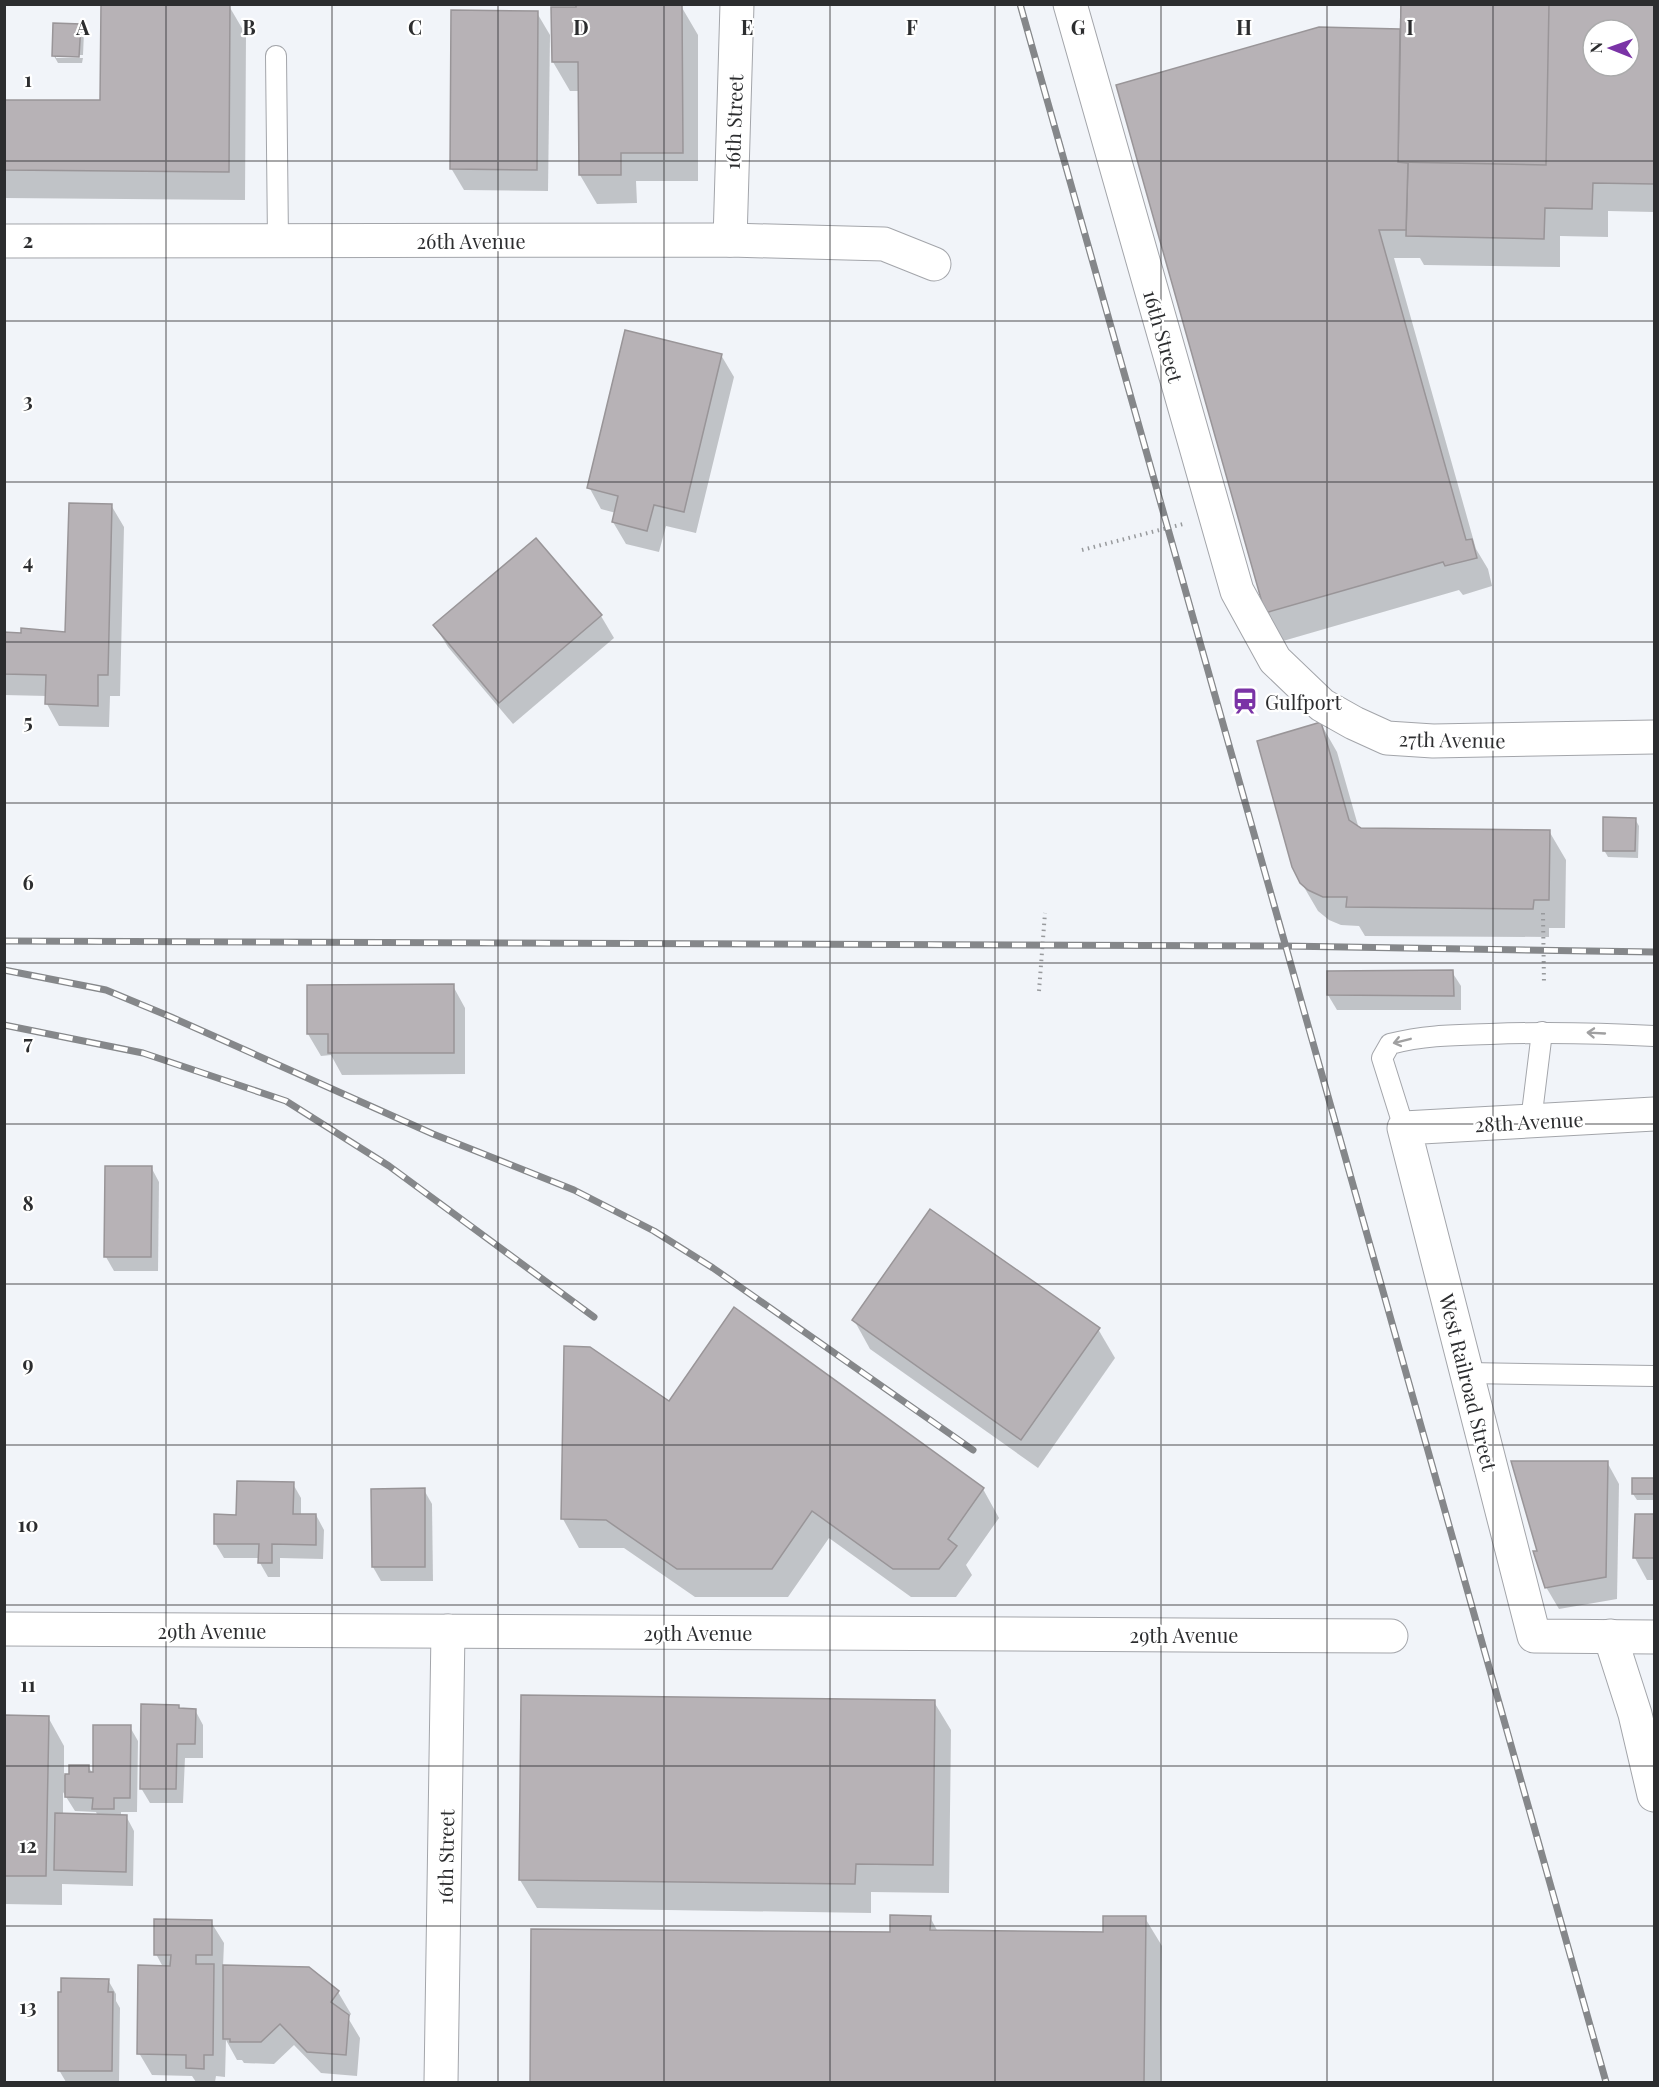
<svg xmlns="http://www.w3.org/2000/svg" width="1659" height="2087" viewBox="0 0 1659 2087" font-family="'Playfair Display',serif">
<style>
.shadow{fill:#0003;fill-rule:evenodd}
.building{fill:#b7b2b6;stroke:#999598;stroke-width:1.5;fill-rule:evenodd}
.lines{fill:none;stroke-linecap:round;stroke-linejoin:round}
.service-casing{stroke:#a3a5aa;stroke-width:22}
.minor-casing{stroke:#a3a5aa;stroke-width:35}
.path{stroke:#989a9d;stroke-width:4;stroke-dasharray:1.5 4.5;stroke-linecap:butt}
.service{stroke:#fff;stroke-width:20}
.minor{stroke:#fff;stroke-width:33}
.rail-casing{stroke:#85878a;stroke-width:7}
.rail{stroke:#fff;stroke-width:4.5;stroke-dasharray:14;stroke-linecap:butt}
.oneway{stroke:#a0a0a1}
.grid{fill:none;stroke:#2c2d2f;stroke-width:1.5;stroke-opacity:0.55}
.labels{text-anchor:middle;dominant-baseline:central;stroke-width:4.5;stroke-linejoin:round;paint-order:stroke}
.street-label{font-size:20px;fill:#2c2d2f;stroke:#fff}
.poi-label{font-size:20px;fill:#2c2d2f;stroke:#fff;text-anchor:start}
.grid-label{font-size:20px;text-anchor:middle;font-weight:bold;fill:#2c2d2f;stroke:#fff;stroke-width:4.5;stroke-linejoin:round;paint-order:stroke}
</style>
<rect width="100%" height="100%" fill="#f1f4f9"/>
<!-- shadow -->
<g class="shadow">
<path d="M1403 4H1654V212L1608 211V237L1560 236V267L1424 265 1420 258H1394L1476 549 1488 569 1492 586 1463 595 1459 590 1283 641 1266 612 1400 31 1402 35ZM1593 30H1629V66H1593Z"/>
<polygon points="229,6 246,35 245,200 4,198 4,101 102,102"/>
<polygon points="681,6 698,35 698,181 636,181 637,203 597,204 580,175 580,91 570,91 553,62"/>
<polygon points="537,13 550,35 548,191 464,190 451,168"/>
<polygon points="80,25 84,32 83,55 56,55 56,58 83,58 82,63 58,63 54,56"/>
<polygon points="721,355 734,377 696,533 666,526 659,552 626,544 613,522 616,513 601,509 589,487"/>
<polygon points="111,505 124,527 120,696 110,696 109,727 59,726 47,704 47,696 4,695 4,634 67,633"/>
<polygon points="536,540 601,616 614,638 513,724 448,647 435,626"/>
<polygon points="1321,724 1337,752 1359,829 1549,831 1566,860 1565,928 1549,928 1549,937 1365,936 1359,926 1341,925 1329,920 1318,911 1301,882"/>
<polygon points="1635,819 1639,826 1638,858 1608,857 1604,850"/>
<polygon points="1328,972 1452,972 1461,986 1461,1010 1337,1010 1328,995"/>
<polygon points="453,986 465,1008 465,1074 342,1075 331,1055 321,1056 308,1034"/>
<polygon points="151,1167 159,1182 158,1271 114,1271 106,1257"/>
<polygon points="854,1320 1098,1329 1115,1358 1038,1468 870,1349"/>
<polygon points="670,1403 983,1489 999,1518 966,1565 972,1575 956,1597 911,1597 829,1538 788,1597 695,1597 624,1548 579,1548 563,1519"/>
<polygon points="1607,1462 1619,1484 1617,1599 1559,1609 1546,1587 1539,1553"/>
<polygon points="1634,1480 1654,1480 1654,1500 1637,1500 1633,1494"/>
<polygon points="293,1484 301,1498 301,1515 316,1515 324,1530 323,1559 280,1558 280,1577 268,1577 260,1563 260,1558 224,1558 215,1543 238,1516"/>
<polygon points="424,1490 432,1504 433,1581 381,1581 373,1567"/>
<polygon points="1636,1516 1654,1516 1654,1580 1647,1580 1635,1558"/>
<polygon points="934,1702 951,1730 949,1893 871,1892 871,1913 537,1908 520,1880"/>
<polygon points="178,1707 180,1710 195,1710 203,1725 203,1758 185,1758 183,1803 150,1803 141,1788"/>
<path d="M4 1717H48L64 1746V1775H71L89 1767 94 1777 130 1727 138 1741 137 1812H121V1816H126L134 1831 133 1886 62 1884V1905L4 1904ZM63 1792 75 1811 96 1812 98 1816 63 1815Z"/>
<polygon points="930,1917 938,1932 1104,1933 1145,1918 1162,1946 1160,2082 531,2082 532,1930 891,1934"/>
<polygon points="211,1922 224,1943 223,1967 309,1969 338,1992 351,2014 348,2018 360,2038 357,2076 321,2073 294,2045 274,2064 244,2063 242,2060 237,2060 226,2040 225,2077 216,2076 215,2082 196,2082 192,2076 152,2075 139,2053 163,1967 156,1954"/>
<polygon points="108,1980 116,1994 116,2001 120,2008 119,2082 66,2082 59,2070"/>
</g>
<!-- building -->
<g class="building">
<polygon points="101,4 230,4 229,172 4,170 4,100 100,100"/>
<polygon points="682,4 683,153 621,153 621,175 579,175 578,62 552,62 551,7 576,7 576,5"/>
<path d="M1401 4H1654V184L1593 183 1592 209 1545 208 1544 239 1406 236 1408 163 1398 162ZM1593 30H1629V66H1593Z"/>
<polygon points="1401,4 1549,4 1546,165 1398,162"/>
<polygon points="451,10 538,11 537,170 450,169"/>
<polygon points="53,23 81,24 79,57 52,56"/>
<polygon points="1319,27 1400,29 1398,162 1408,163 1406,230 1379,230 1466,540 1472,539 1477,558 1445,566 1443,562 1265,613 1116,85"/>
<polygon points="625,330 722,354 684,512 654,505 647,531 612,522 618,496 587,488"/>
<polygon points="69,503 112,504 108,675 98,675 98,706 45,704 46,675 4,674 4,632 21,633 21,628 65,632"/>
<polygon points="536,538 602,615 499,703 433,625"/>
<polygon points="1321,722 1349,820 1361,828 1550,830 1549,900 1534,900 1533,909 1346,907 1347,897 1323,897 1308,890 1300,883 1292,867 1257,741"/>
<polygon points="1603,817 1636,818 1635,851 1603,851"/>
<polygon points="1453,970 1454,996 1327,995 1327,971"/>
<polygon points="454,984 454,1053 328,1053 328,1034 307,1034 307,985"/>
<polygon points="105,1166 152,1166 151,1257 104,1257"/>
<polygon points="930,1209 1100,1328 1021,1440 852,1320"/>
<polygon points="734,1307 984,1488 948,1539 957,1546 939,1569 893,1569 812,1511 772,1569 677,1569 606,1520 561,1519 564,1346 590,1347 669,1401"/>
<polygon points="1511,1461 1608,1461 1606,1577 1545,1588 1533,1551 1537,1551"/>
<rect x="1632" y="1478" width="22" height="16"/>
<polygon points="237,1481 294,1482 293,1514 316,1514 316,1545 272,1544 272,1563 258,1563 259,1544 214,1544 214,1514 236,1515"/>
<polygon points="425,1488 425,1567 372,1567 371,1489"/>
<polygon points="1635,1514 1654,1514 1654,1558 1633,1558"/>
<polygon points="521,1695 935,1700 933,1865 856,1864 855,1884 519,1880"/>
<polygon points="141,1704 179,1705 179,1708 196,1709 195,1744 177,1744 176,1789 140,1789"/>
<polygon points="4,1715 49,1716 46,1876 4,1876"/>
<polygon points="93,1725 131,1725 130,1798 114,1798 114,1809 92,1809 93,1798 65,1797 65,1774 69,1774 69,1765 89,1765 89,1772 93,1772"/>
<polygon points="55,1813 127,1815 126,1872 54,1870"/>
<polygon points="890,1915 931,1916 930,1930 1103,1932 1103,1916 1146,1916 1144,2082 530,2082 531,1929 890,1932"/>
<polygon points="154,1919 212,1920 212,1955 196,1955 196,1964 214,1964 213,2055 204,2055 204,2069 186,2068 186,2055 137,2054 138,1965 170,1966 171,1955 154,1955"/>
<polygon points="223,1965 309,1967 339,1991 331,2002 349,2015 346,2055 307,2052 280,2024 261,2042 230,2042 230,2039 223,2039"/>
<polygon points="61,1978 109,1979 108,1992 113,1992 112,2071 58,2071 58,1992 61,1992"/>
</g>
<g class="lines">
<!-- service casing -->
<g class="service-casing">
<g id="service">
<polyline points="276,56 278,241"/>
<polyline points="1531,1121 1542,1032"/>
<path d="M1404 1128 1382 1058 1390 1044C1425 1035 1454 1035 1490 1034 1545 1032 1599 1033 1654 1036"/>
<polyline points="1467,1373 1654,1376"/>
</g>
</g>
<!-- minor casing -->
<g class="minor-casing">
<g id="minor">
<polyline points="1070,4 1237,591 1275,660 1322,705 1354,723 1387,738 1433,741 1654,737"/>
<polyline points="730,240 737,4"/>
<polyline points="4,241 730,240 884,244 934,264"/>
<polyline points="1654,1114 1404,1128 1534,1636 1654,1637"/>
<polyline points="4,1629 1391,1636"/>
<polyline points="1610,1636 1635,1714 1654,1795"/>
<polyline points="441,2082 448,1631"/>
</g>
</g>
<!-- path -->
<g class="path">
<polyline points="1082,550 1183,524"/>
<polyline points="1543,913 1544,985"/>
<polyline points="1039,991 1045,913"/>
</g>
<!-- service -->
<use href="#service" class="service"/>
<!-- minor -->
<use href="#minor" class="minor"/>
<!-- rail casing -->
<g class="rail-casing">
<g id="rail">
<polyline points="1020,4 1606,2082"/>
<polyline points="4,941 1284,946 1654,952"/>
<polyline points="4,970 106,990 171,1017 433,1134 574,1190 654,1231 713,1268 973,1450"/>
<polyline points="4,1025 143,1053 286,1101 389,1166 594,1317"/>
</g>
</g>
<!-- rail -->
<use href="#rail" class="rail"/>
</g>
<!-- one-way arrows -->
<defs><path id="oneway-shaft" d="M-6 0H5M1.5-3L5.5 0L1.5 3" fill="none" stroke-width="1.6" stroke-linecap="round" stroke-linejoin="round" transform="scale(1.5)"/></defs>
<g class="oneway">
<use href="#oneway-shaft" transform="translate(1596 1033) rotate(-177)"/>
<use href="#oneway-shaft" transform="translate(1402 1041) rotate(166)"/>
</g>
<!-- grid -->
<path class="grid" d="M166 4V2082M332 4V2082M498 4V2082M664 4V2082M830 4V2082M995 4V2082M1161 4V2082M1327 4V2082M1493 4V2082M4 161H1654M4 321H1654M4 482H1654M4 642H1654M4 803H1654M4 963H1654M4 1124H1654M4 1284H1654M4 1445H1654M4 1605H1654M4 1766H1654M4 1926H1654"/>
<!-- icons -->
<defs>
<g id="station-bare" transform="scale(2.07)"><path d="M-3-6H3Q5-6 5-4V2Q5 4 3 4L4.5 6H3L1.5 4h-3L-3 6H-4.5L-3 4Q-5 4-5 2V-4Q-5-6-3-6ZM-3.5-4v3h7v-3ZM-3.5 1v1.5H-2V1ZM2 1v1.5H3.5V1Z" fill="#7a33a6" stroke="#fff" stroke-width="2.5" paint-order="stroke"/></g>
</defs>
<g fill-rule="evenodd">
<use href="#station-bare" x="1245" y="701"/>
</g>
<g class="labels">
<!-- street labels -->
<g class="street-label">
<text transform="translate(733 122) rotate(-88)">16th Street</text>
<text x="471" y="240">26th Avenue</text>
<text transform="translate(1164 336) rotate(74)">16th Street</text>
<text transform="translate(1452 739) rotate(1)">27th Avenue</text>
<text transform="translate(1529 1121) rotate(-3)">28th Avenue</text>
<text transform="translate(1469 1382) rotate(76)">West Railroad Street</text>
<text x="212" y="1630">29th Avenue</text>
<text x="698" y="1632">29th Avenue</text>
<text x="1184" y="1634">29th Avenue</text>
<text transform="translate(445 1857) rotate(-89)">16th Street</text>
</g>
<!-- poi labels -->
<g class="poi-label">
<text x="1265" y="701">Gulfport</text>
</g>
</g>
<g class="grid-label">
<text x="83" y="35">A</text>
<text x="249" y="35">B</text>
<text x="415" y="35">C</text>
<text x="581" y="35">D</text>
<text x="747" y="35">E</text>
<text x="912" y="35">F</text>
<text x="1078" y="35">G</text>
<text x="1244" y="35">H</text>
<text x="1410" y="35">I</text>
<text x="28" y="87">1</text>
<text x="28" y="248">2</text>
<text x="28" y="408">3</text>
<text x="28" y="569">4</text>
<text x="28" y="729">5</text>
<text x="28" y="890">6</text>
<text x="28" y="1050">7</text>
<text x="28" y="1211">8</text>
<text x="28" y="1371">9</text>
<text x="28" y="1532">10</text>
<text x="28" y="1692">11</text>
<text x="28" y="1853">12</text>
<text x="28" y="2014">13</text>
</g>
<!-- border -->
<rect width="1659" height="2087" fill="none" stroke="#2c2d2f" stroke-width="12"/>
<!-- north arrow -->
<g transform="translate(1611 48) rotate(271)"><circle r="28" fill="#ffffff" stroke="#ababac" stroke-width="1.5"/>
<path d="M0-4.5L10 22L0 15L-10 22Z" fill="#7a33a6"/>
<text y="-9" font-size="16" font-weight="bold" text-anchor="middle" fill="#2c2d2f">N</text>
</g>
</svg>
